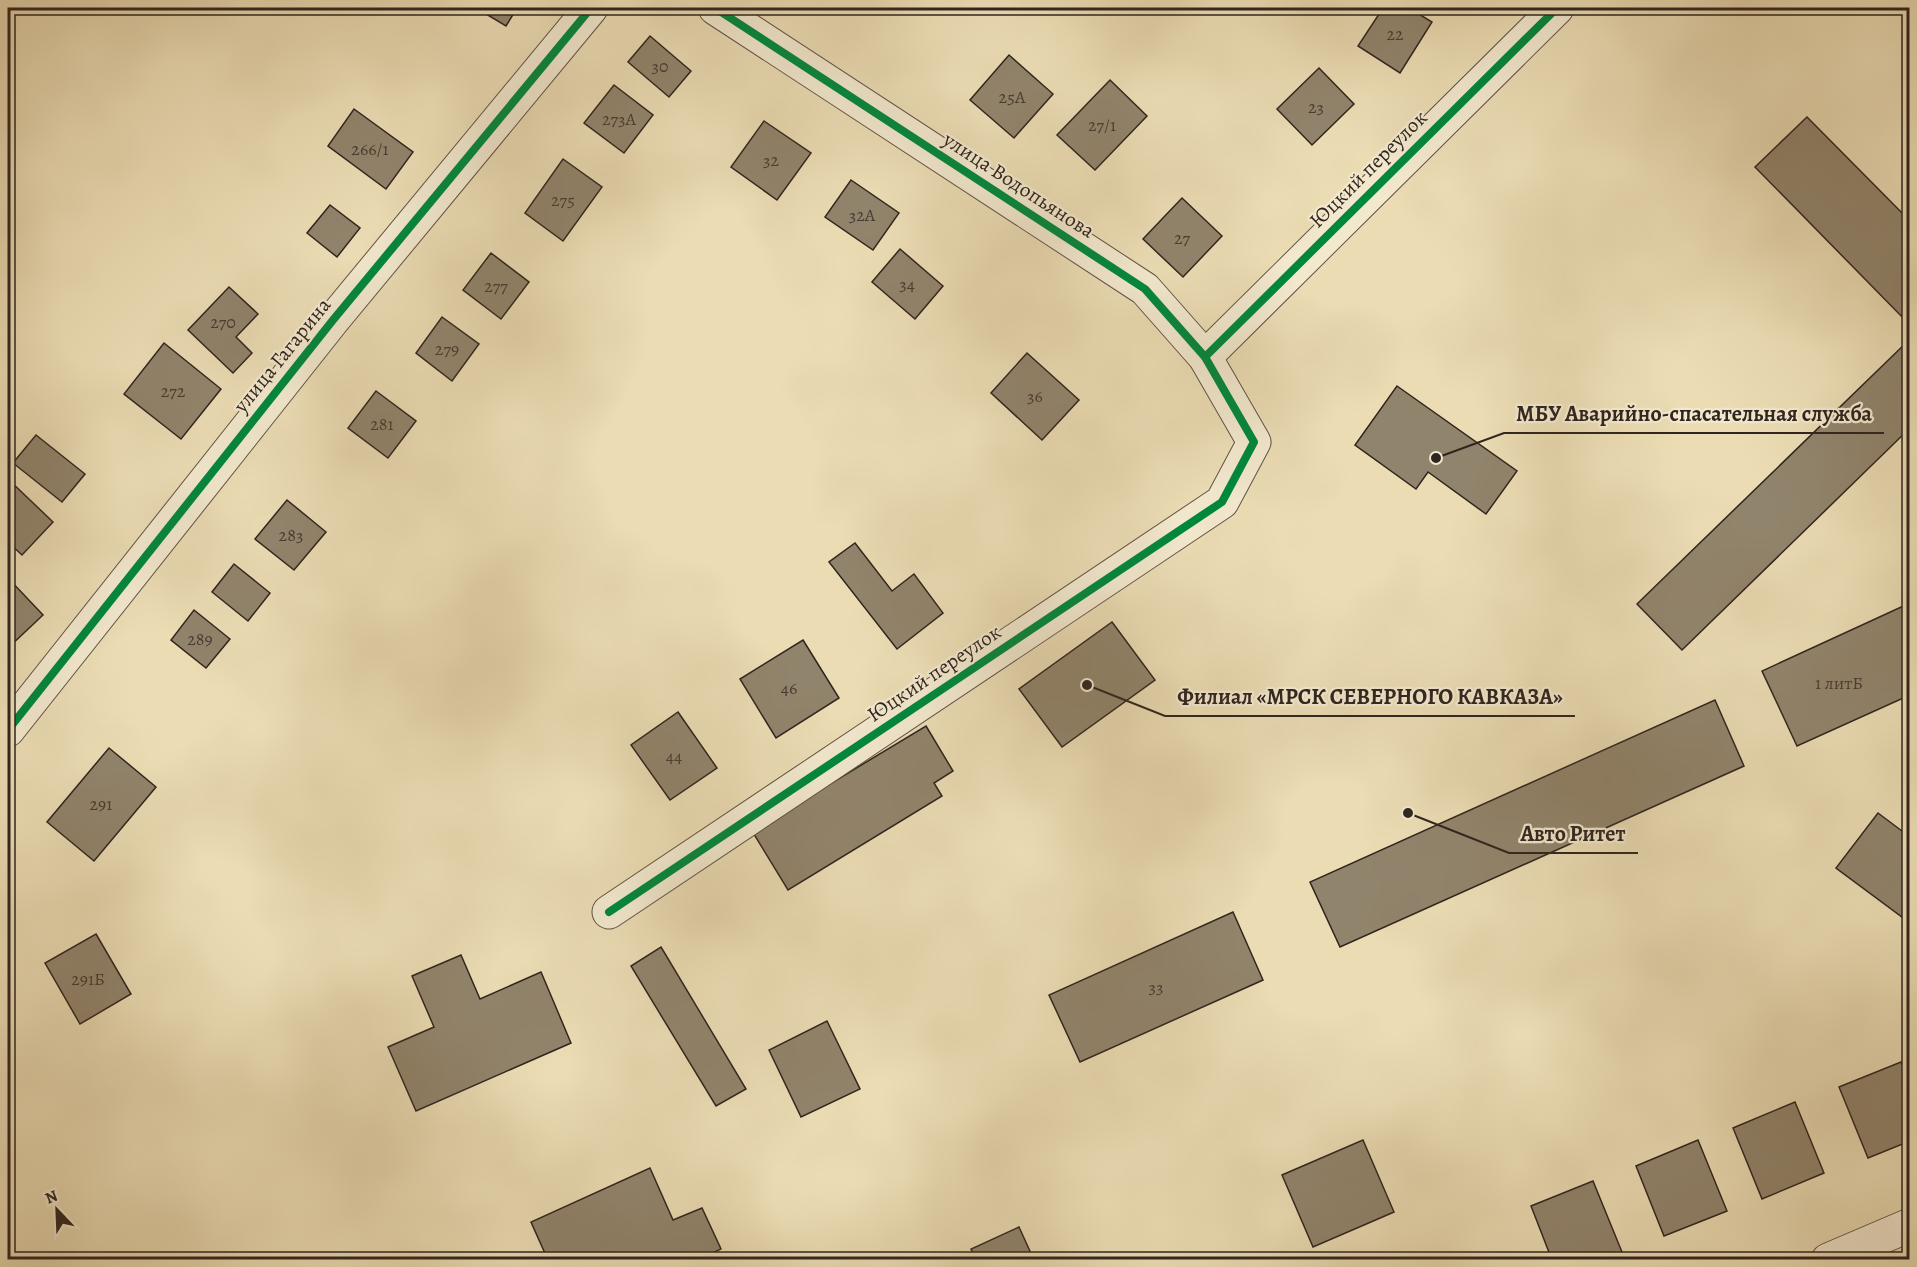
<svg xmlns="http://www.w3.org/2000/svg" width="1917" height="1267" viewBox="0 0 1917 1267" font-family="Alegreya,serif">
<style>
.building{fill:#91846c;stroke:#30251e;stroke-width:1.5}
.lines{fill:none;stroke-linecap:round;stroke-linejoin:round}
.minor-casing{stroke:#5f5344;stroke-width:35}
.minor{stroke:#f2e8ce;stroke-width:33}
.cycleway-casing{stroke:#f2e8ce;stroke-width:11}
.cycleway{stroke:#00873e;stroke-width:8}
.labels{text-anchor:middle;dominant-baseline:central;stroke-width:4.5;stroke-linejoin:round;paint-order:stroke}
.number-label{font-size:18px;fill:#483d32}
.street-label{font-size:21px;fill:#30251e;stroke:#f2e8ce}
.leader{fill:none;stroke:#30251e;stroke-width:2}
.callout-dot{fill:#30251e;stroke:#f2e8ce;stroke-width:2}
.callout-label{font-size:22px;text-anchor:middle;font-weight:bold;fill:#30251e;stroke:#f2e8ce;stroke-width:4.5;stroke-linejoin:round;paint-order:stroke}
</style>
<rect width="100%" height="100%" fill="#ebdcb4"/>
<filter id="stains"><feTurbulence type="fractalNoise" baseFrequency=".00333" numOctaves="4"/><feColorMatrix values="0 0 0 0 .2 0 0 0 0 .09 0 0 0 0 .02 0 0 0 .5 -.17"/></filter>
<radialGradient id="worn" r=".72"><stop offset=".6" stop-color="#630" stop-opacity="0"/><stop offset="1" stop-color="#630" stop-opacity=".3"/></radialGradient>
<!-- building -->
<g class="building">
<polygon points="476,8 517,8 506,26"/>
<polygon points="1383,8 1409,8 1432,22 1400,73 1358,46"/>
<polygon points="650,36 691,71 669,97 628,62"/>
<polygon points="1009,55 1053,94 1014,138 970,100"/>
<polygon points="1319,68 1354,104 1312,145 1277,109"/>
<polygon points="1110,80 1147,116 1095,170 1057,135"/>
<polygon points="614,85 653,115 624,153 584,123"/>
<polygon points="354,109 413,152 386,189 328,146"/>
<polygon points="1807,117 1910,221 1910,325 1755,167"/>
<polygon points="764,121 811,153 777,200 731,167"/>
<polygon points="563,159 602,187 563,241 525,213"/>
<polygon points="851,180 899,213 873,250 825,217"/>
<polygon points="1182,198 1222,236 1183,277 1143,239"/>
<polygon points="330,205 360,228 337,257 307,233"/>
<polygon points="900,249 943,286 915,319 872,282"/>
<polygon points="491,253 529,282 501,319 463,290"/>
<polygon points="229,287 258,314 236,337 252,353 233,373 188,330"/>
<polygon points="442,317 479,344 452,381 416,353"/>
<polygon points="1910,339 1910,428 1682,650 1637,604"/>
<polygon points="164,343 221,389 181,439 124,394"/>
<polygon points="1027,353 1079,400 1042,440 991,393"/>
<polygon points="1397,386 1517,471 1486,514 1428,472 1416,489 1355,445"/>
<polygon points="376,391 416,421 388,458 348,428"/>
<polygon points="36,435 85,474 62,502 13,463"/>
<polygon points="8,479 53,522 22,555 8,542"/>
<polygon points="287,500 326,532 294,570 255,539"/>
<polygon points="855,543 892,591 914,574 943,613 897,649 829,562"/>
<polygon points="234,564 270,593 248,621 212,592"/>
<polygon points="8,578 43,615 8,648"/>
<polygon points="1910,603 1910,695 1797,746 1762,671"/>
<polygon points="194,610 230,639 206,668 171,640"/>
<polygon points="1112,622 1155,680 1062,747 1019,689"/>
<polygon points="803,640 839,698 776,738 740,679"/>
<polygon points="1715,700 1744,766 1340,947 1310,882"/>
<polygon points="678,712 717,768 670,800 631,745"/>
<polygon points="926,726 953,771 934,783 942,796 788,890 752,831"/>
<polygon points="109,748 156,787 94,861 47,822"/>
<polygon points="1878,813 1910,837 1910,923 1836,868"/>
<polygon points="1233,912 1263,980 1080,1062 1049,995"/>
<polygon points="96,934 131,994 80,1024 45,963"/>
<polygon points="661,947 746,1089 716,1106 631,966"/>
<polygon points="461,955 480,999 541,972 571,1043 416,1111 388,1047 434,1027 412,976"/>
<polygon points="827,1021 860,1089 801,1117 769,1050"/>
<polygon points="1901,1062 1910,1082 1910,1141 1868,1158 1839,1087"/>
<polygon points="1795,1102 1824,1173 1762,1199 1733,1128"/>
<polygon points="1363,1140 1394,1212 1313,1247 1282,1175"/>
<polygon points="1698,1140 1727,1211 1664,1236 1636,1166"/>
<polygon points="650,1168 673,1220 702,1208 721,1249 698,1260 548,1260 531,1222"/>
<polygon points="1593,1181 1622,1252 1603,1260 1552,1260 1531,1206"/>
<polygon points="1019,1227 1034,1260 976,1260 971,1249"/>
</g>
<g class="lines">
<!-- minor casing -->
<g class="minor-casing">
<g id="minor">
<polyline points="1205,357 1557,8"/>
<polyline points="8,730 333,320 591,8"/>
<polyline points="609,912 1222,502 1254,442 1205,357 1145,289 715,8"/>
<polyline points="1828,1260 1910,1225"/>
</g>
</g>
<!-- minor -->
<use href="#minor" class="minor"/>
<!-- cycleway casing -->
<g class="cycleway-casing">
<g id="cycleway">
<polyline points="1205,357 1557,8"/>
<polyline points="8,730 333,320 591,8"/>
<polyline points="609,912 1222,502 1254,442 1205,357 1145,289 715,8"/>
</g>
</g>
<!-- cycleway -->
<use href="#cycleway" class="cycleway"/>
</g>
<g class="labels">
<!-- number labels -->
<g class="number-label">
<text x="1395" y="34">22</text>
<text x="660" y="66">30</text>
<text x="1012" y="97">25А</text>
<text x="1316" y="107">23</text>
<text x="619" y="119">273А</text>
<text x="1102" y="125">27/1</text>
<text x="370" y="149">266/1</text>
<text x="771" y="160">32</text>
<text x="563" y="200">275</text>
<text x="862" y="215">32А</text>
<text x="1182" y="238">27</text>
<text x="907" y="284">34</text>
<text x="496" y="286">277</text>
<text x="223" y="322">270</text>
<text x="447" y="349">279</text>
<text x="173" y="391">272</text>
<text x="1035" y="396">36</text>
<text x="382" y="424">281</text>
<text x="291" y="535">283</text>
<text x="200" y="639">289</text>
<text x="1839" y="683">1 литБ</text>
<text x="789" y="688">46</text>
<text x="674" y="756">44</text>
<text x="101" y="804">291</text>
<text x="88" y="979">291Б</text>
<text x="1156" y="987">33</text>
</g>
<!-- street labels -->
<g class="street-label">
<text transform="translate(1368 169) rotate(-45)">Юцкий переулок</text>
<text transform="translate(1019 185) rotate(33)">улица Водопьянова</text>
<text transform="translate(282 355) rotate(-51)">улица Гагарина</text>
<text transform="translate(934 673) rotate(-34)">Юцкий переулок</text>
</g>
</g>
<!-- callouts -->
<path class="leader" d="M1436 458L1504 433H1884M1087 685L1165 716H1575M1408 813L1509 853H1638"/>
<g class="callout-dot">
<circle cx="1436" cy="458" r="6"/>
<circle cx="1087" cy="685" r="6"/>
<circle cx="1408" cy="813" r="6"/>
</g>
<g class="callout-label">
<text x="1694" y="421">МБУ Аварийно-спасательная служба</text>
<text x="1370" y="704">Филиал «МРСК СЕВЕРНОГО КАВКАЗА»</text>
<text x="1573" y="841">Авто Ритет</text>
</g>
<!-- margin -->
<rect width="1917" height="1267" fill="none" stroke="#ebdcb4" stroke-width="30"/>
<rect x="9" y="9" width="1899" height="1249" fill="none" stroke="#30251e" stroke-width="3"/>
<rect x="15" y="15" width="1887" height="1237" fill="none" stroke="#30251e" stroke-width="1.5"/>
<!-- north arrow -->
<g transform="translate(57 1210) rotate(337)" stroke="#f2e8ce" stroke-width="4.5" paint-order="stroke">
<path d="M0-4.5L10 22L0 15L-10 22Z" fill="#30251e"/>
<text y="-9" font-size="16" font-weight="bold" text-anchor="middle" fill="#30251e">N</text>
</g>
<rect width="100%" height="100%" filter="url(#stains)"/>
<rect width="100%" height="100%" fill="url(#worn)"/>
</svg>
